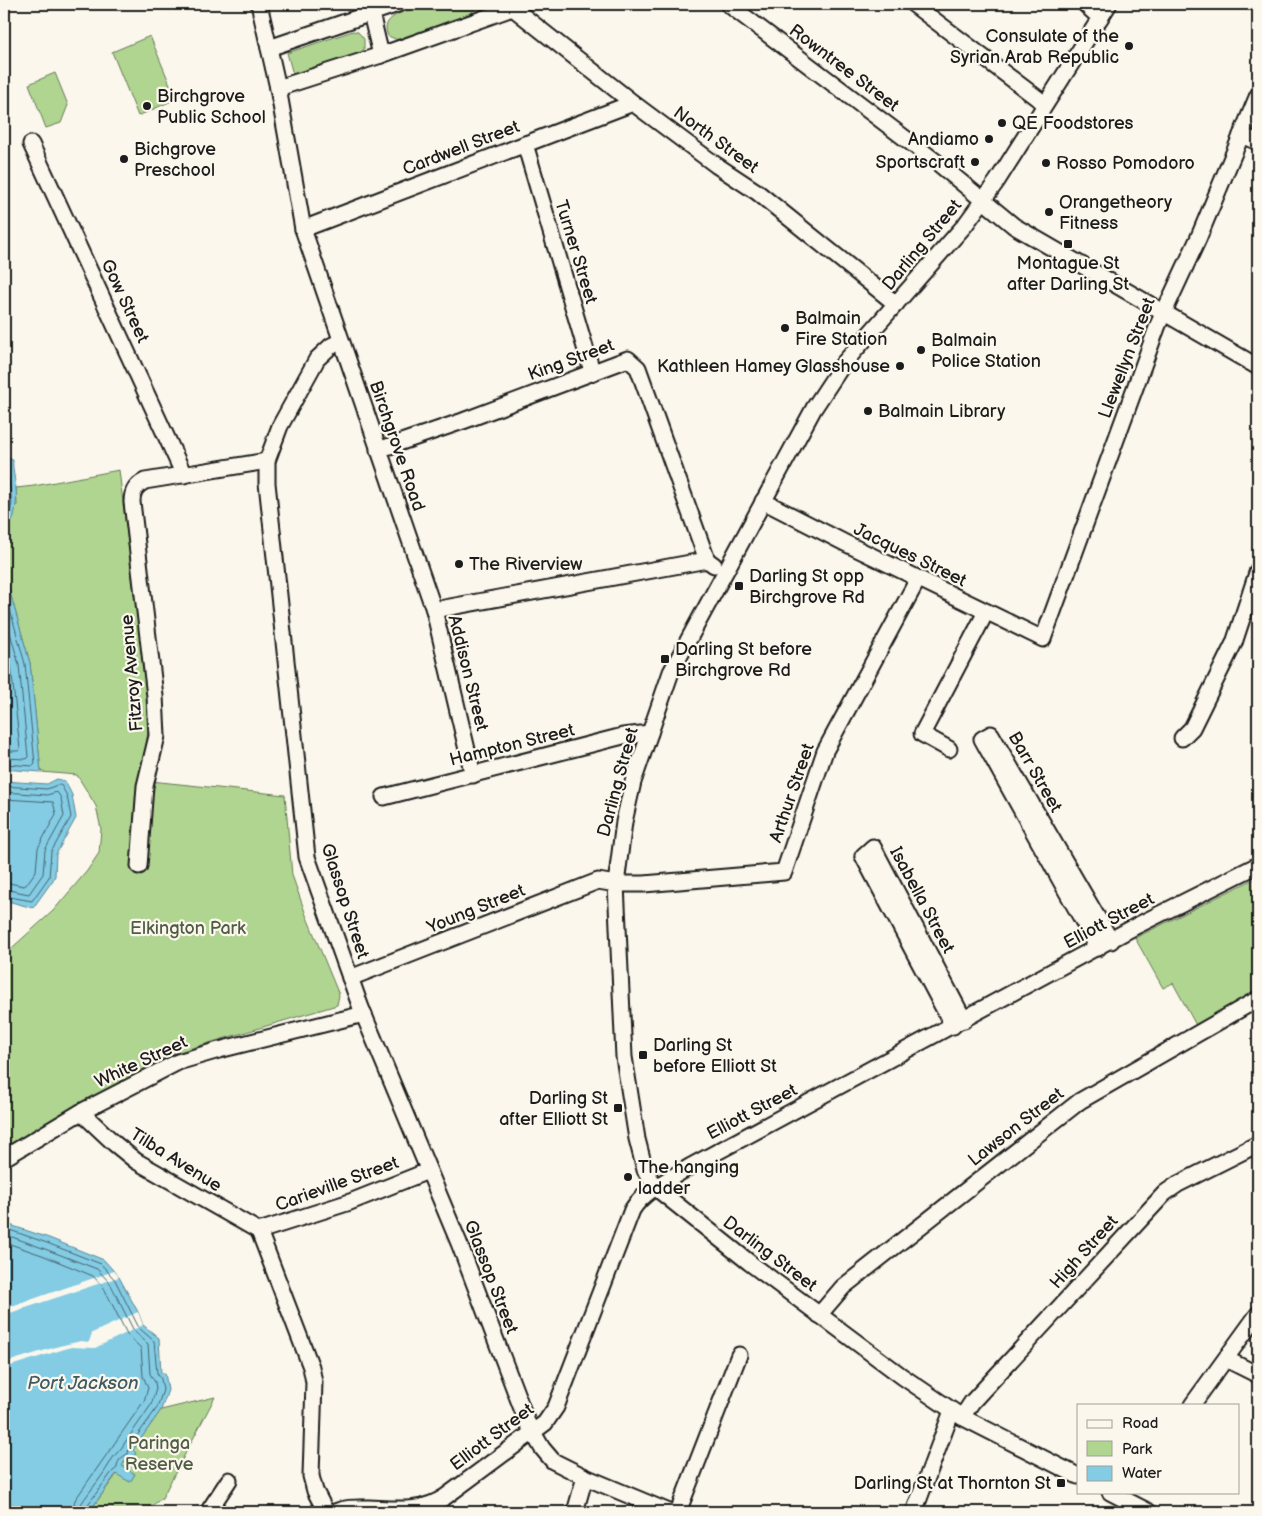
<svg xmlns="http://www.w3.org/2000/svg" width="1262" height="1516" viewBox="0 0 1262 1516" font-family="'Balsamiq Sans',sans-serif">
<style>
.green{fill:#b0d591;stroke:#667856}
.water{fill:#83cce4;stroke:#5a8694}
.pier{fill:#fbf7ec}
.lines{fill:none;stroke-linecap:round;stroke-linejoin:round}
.shore{stroke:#45626c;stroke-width:1}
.minor-casing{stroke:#1c1c1c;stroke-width:19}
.minor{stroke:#fbf7ec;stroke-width:15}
.poi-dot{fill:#1c1c1c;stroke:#fbf7ec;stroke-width:2}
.labels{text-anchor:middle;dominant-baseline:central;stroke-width:4.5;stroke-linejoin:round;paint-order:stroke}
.poi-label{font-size:18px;fill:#1c1c1c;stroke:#fbf7ec;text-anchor:start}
.street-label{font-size:18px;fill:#1c1c1c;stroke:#fbf7ec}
.park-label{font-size:18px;fill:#505d45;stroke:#fbf7ec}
.water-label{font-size:19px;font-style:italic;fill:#405a62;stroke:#fbf7ec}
</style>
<rect width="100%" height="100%" fill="#fbf7ec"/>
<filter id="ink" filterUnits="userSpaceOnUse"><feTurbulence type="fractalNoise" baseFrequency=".02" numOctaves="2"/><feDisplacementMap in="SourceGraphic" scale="10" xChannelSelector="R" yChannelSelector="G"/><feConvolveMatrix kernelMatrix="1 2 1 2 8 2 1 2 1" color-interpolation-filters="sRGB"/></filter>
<g filter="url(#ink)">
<!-- green -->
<g class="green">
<path d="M432 4H476L474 10 470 14 398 40 388 36C377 13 416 9 432 4Z"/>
<polygon points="353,31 358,32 364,39 364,49 361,53 294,78 287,53"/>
<polygon points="150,36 176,99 138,116 112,52"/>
<polygon points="55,73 68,105 61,123 46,128 29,84"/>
<polygon points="119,470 148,704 149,725 141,780 285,795 292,875 306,915 339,995 337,1005 172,1054 17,1140 6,1153 4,1153 4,955 53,911 87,871 99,853 101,829 96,806 77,775 41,772 30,663 5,575 6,521 17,505 16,488 34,486"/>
<polygon points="1258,877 1258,992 1197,1027 1173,983 1163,988 1135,938"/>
<polygon points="215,1397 162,1498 144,1512 89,1512 117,1474 130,1482 135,1474 121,1466 126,1459 130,1461 136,1453 132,1451 161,1410"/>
</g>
<!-- water -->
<g class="water">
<path d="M4 457 13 460C12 469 15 478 16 488 17 499 16 509 13 520L6 521 5 575 30 663 41 772 4 769Z"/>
<polygon points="57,779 65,781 72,795 76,818 56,854 55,876 53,880 33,908 4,900 4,781 47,784"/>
<polygon points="4,1223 49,1238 104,1260 119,1277 138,1312 143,1325 159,1338 161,1373 165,1373 168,1390 161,1410 133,1450 136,1453 130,1461 126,1459 122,1466 135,1474 130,1482 116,1474 89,1512 4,1512"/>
</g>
<!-- pier -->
<g class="pier">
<polygon points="114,1271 119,1277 4,1315 4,1309"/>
<polygon points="138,1312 143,1325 95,1348 71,1347 4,1368 4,1363 59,1346 81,1341 89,1342 92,1333"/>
</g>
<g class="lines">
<!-- shore -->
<g class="shore">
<polyline points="4,463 7,465 12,504 9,514 4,517"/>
<polyline points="4,588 25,664 35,764 33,766 4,764"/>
<polyline points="4,611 19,665 28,757 26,759 4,758"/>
<polyline points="4,639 11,666 20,749 18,751 4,751"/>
<polyline points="4,786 47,789 57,785 61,785 67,796 71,817 51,852 49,877 32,901 4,896"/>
<polyline points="4,792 47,795 57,792 61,798 64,816 45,850 43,874 29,894 4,889"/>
<polyline points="4,799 53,802 56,814 38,848 36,871 26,885 24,886 4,882"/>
<path d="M4 1228 47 1243 101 1264 115 1280 139 1328 154 1341 157 1373 161 1379 163 1390 157 1408 129 1447 128 1454C121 1457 117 1461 117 1468L112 1472 86 1507 85 1512"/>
<path d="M4 1234 45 1249 97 1269 110 1283 134 1331 148 1344 150 1374 155 1382 156 1389 151 1405 124 1444C121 1450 116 1453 112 1459 104 1475 91 1489 81 1504L79 1512"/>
<polyline points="4,1242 42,1255 93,1276 104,1288 128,1336 141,1348 143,1376 148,1388 144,1401 75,1500 72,1512"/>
</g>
<!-- minor casing -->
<g class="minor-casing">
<g id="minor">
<polyline points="259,4 278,88 303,229 434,610 473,775"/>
<polyline points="506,4 513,8 633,103 716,165 757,192 896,304"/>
<polyline points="728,4 939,164 1014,226 1258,367"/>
<polyline points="913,4 1045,104"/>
<polyline points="1085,4 1100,18"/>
<polyline points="369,5 381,55"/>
<polyline points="269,48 398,4"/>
<polyline points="278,88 381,55 518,6"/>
<polyline points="1241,135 1258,142"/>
<polyline points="31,144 184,475"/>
<polyline points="525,144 592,371"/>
<polyline points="303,229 633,103"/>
<polyline points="341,341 331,346 317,359 280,426 267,461 267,483 307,857 361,1008 459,1243 527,1422 542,1448 553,1461 585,1477 669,1512"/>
<polyline points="378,450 463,421 628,359 638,368 707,560"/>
<polyline points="763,501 845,543 1043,639 1158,325 1198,239 1258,95"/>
<polyline points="434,610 707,560 714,565"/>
<polyline points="1182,738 1192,728 1234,643 1258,570"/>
<polyline points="949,749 922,734 986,612"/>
<polyline points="384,797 623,736 650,733"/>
<path d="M139 866 145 786 157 736 155 696 132 502C132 492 135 486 145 481L267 461"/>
<polyline points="1098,948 982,739 991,734 1111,941"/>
<polyline points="350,978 598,881 616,884 644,884 784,872 825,751 918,579"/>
<polyline points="953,1026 863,856 873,847 964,1020"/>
<polyline points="81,1112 115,1144 136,1161 259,1231"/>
<polyline points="4,1158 81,1112 178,1062 219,1050 364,1014"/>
<polyline points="259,1231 311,1367 314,1382 311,1476 315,1491 326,1512"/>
<polyline points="259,1231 350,1202 428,1171"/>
<polyline points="819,1315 843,1287 1080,1101 1258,999"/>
<polyline points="1226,1359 1258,1375"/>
<polyline points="1192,1405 1258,1314"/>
<polyline points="962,1417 972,1402 1165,1193 1178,1184 1258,1144"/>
<polyline points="1078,1476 962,1417 903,1377 750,1263 656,1188 645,1170 637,1139 624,1057 616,884 624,822 633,782 671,672 814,408 843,364 965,225 997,181 1109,4"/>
<polyline points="1110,1492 1149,1512"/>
<polyline points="208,1512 229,1480"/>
<path d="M335 1512C346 1507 357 1508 369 1508 397 1509 421 1513 445 1497L545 1423 556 1407 632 1210C644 1190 672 1178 691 1166L1138 925 1258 865"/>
<polyline points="575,1512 585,1477"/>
<polyline points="678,1512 739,1355"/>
<polyline points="914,1512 952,1411"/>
</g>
</g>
<!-- minor -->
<use href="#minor" class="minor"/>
</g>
</g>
<!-- markers -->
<g class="poi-dot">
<circle cx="1129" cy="46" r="5"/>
<circle cx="147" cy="106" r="5"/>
<circle cx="1002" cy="123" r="5"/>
<circle cx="989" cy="139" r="5"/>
<circle cx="124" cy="159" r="5"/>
<circle cx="975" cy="162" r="5"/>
<circle cx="1046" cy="163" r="5"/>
<circle cx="1049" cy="212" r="5"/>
<rect x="1063" y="239" width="10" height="10" rx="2.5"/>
<circle cx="785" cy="328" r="5"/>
<circle cx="921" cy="350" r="5"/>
<circle cx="900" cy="366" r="5"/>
<circle cx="868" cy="411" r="5"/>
<circle cx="459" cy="564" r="5"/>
<rect x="734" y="581" width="10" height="10" rx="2.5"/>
<rect x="660" y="654" width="10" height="10" rx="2.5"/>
<rect x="638" y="1050" width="10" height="10" rx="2.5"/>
<rect x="613" y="1103" width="10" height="10" rx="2.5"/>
<circle cx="628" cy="1177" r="5"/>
<rect x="1056" y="1478" width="10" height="10" rx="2.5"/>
</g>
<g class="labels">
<!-- poi labels -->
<g class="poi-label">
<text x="1119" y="36" text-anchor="end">Consulate of the<tspan x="1119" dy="21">Syrian Arab Republic</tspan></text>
<text x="157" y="96">Birchgrove<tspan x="157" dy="21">Public School</tspan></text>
<text x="1012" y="123">QE Foodstores</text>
<text x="979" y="139" text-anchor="end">Andiamo</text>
<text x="134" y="149">Bichgrove<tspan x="134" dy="21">Preschool</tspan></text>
<text x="965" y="162" text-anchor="end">Sportscraft</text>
<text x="1056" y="163">Rosso Pomodoro</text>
<text x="1059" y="202">Orangetheory<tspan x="1059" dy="21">Fitness</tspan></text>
<text x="1068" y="263" text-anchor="middle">Montague St<tspan x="1068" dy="21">after Darling St</tspan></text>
<text x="795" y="318">Balmain<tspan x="795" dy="21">Fire Station</tspan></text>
<text x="931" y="340">Balmain<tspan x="931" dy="21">Police Station</tspan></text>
<text x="890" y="366" text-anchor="end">Kathleen Hamey Glasshouse</text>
<text x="878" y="411">Balmain Library</text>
<text x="469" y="564">The Riverview</text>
<text x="749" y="576">Darling St opp<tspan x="749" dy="21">Birchgrove Rd</tspan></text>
<text x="675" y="649">Darling St before<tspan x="675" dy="21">Birchgrove Rd</tspan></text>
<text x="653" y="1045">Darling St<tspan x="653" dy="21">before Elliott St</tspan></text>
<text x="608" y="1098" text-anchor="end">Darling St<tspan x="608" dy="21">after Elliott St</tspan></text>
<text x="638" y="1167">The hanging<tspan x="638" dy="21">ladder</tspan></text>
<text x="1051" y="1483" text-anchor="end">Darling St at Thornton St</text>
</g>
<!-- street labels -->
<g class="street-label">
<text transform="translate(844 68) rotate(37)">Rowntree Street</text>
<text transform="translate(716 140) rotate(36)">North Street</text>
<text transform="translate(461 148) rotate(-21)">Cardwell Street</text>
<text transform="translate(922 245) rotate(-50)">Darling Street</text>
<text transform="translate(576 252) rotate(73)">Turner Street</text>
<text transform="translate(125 301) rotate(65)">Gow Street</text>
<text transform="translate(1127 358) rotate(-69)">Llewellyn Street</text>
<text transform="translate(571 360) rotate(-20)">King Street</text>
<text transform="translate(397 446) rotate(71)">Birchgrove Road</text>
<text transform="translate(910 555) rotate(26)">Jacques Street</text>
<text transform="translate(132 673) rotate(-95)">Fitzroy Avenue</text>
<text transform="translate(468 673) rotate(76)">Addison Street</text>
<text transform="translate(512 745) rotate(-14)">Hampton Street</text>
<text transform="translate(1035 772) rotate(60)">Barr Street</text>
<text transform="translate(618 782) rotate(-75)">Darling Street</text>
<text transform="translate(792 793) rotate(-71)">Arthur Street</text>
<text transform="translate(922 900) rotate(62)">Isabella Street</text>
<text transform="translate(345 901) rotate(72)">Glassop Street</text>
<text transform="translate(476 909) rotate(-22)">Young Street</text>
<text transform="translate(1109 921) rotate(-28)">Elliott Street</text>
<text transform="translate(141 1062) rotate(-25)">White Street</text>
<text transform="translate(752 1112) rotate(-28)">Elliott Street</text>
<text transform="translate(1016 1127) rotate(-38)">Lawson Street</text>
<text transform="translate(176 1160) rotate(32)">Tilba Avenue</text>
<text transform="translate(337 1184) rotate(-20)">Carieville Street</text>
<text transform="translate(1084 1252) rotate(-48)">High Street</text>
<text transform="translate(770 1254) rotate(37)">Darling Street</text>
<text transform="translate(491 1277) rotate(69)">Glassop Street</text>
<text transform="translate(492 1437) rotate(-37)">Elliott Street</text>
</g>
<!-- park labels -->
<g class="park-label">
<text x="188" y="928">Elkington Park</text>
<text x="159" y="1443">Paringa<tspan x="159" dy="21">Reserve</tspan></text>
</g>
<!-- water labels -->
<g class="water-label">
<text x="83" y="1383">Port Jackson</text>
</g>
</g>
<!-- margin -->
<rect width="1262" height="1516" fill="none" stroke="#fbf7ec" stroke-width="20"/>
<rect x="10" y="10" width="1242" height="1496" fill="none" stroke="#1c1c1c" stroke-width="2" filter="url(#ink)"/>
<!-- legend -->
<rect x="1077" y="1404" width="162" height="90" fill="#fbf7ec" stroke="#a29f99"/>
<rect x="1087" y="1420" width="25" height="8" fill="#fbf7ec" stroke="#a29f99"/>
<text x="1122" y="1428" font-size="15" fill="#1c1c1c">Road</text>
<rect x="1087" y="1441" width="25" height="15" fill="#b0d591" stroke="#a29f99"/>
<text x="1122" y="1454" font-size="15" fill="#1c1c1c">Park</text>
<rect x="1087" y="1466" width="25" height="15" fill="#83cce4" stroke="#a29f99"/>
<text x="1122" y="1478" font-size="15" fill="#1c1c1c">Water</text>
</svg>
